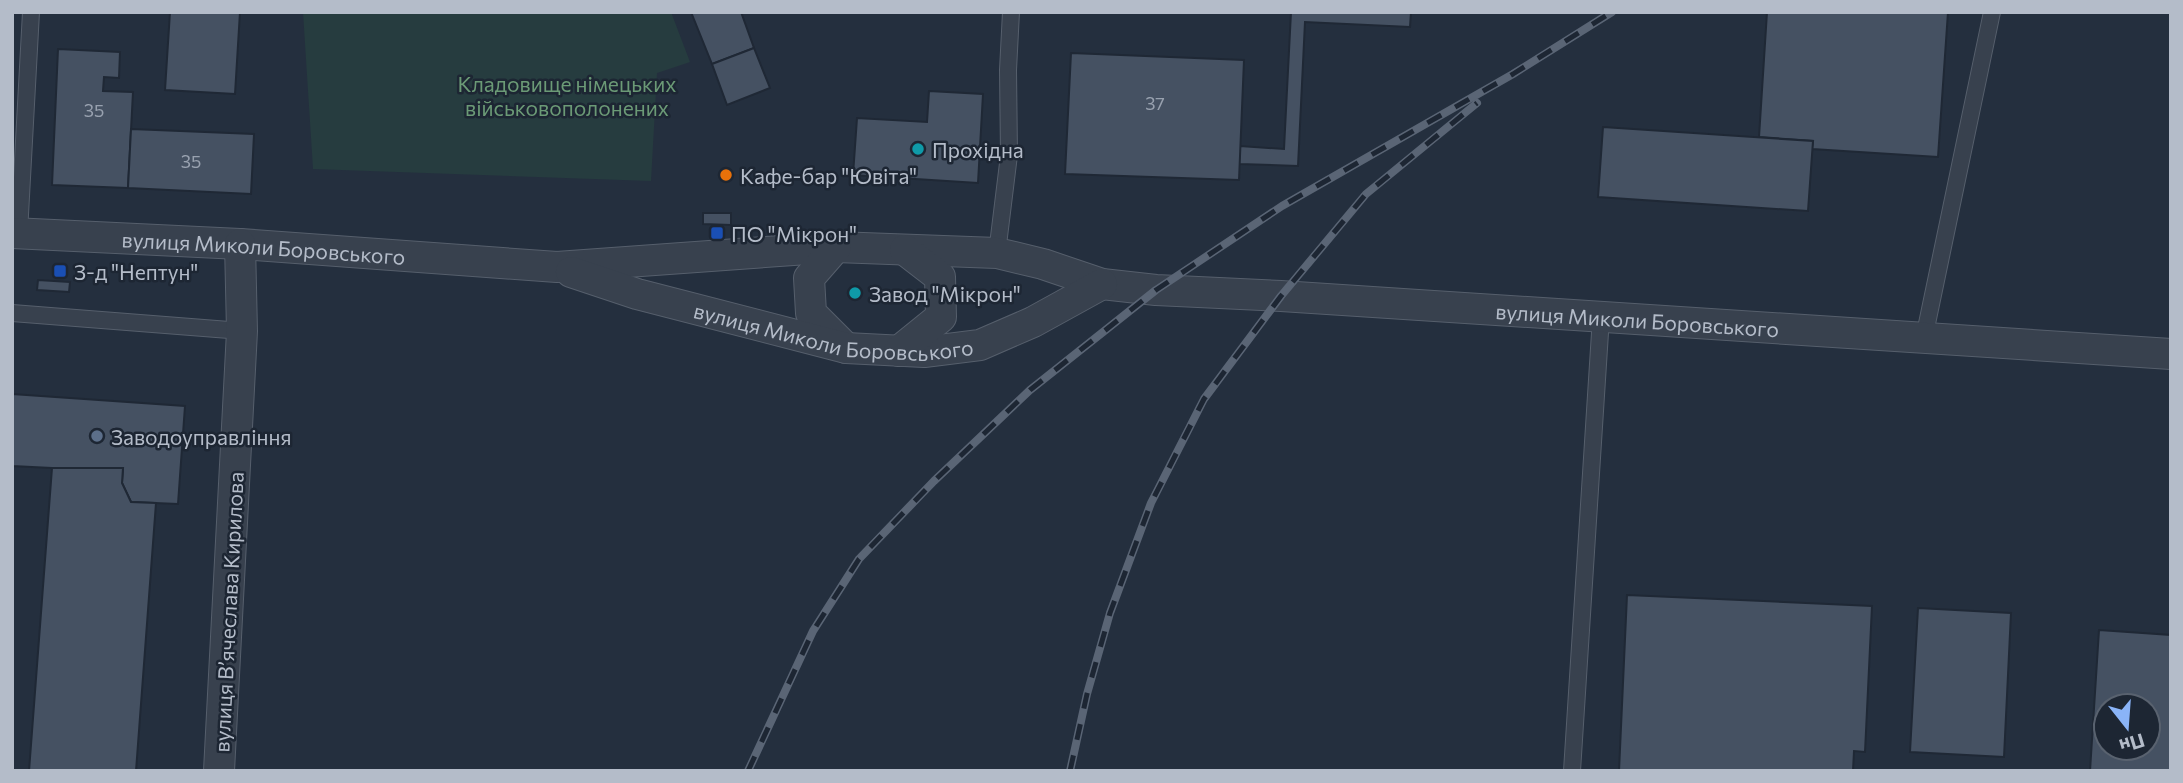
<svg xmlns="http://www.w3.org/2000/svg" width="2183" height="783" viewBox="0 0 2183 783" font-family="Commissioner,sans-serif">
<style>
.green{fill:#263c3f}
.building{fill:#455162;stroke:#1f2835;stroke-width:2;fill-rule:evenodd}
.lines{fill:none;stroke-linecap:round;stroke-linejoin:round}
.service-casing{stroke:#565f6c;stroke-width:18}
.minor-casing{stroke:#565f6c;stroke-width:32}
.service{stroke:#38414e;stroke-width:16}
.minor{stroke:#38414e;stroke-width:30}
.rail-casing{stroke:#5a6575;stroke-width:8}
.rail{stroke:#1d2633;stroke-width:5;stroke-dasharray:16;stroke-linecap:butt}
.culture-dot{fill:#0f9aa8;stroke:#1d2633;stroke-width:2.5}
.food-dot{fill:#e8710a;stroke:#1d2633;stroke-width:2.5}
.transit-dot{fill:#1a4fb4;stroke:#1d2633;stroke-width:2.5}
.service-dot{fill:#5c6f8a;stroke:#1d2633;stroke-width:2.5}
.labels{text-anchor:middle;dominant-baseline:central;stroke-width:5;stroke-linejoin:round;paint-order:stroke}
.number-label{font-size:18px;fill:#98a1af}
.park-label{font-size:21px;fill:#6b9a76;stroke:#1d2633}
.poi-label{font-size:21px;fill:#b4bcc9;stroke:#1d2633;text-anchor:start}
.street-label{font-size:21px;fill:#b4bcc9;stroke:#1d2633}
</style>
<rect width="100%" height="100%" fill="#242f3e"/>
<!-- green -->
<polygon class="green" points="303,12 671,12 690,62 657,73 651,181 313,169"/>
<!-- building -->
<g class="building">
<polygon points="170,12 240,12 235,94 165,90"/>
<polygon points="691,12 741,12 754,48 712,64"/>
<polygon points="1291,12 1411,12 1410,27 1305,22 1298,166 1239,164 1240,146 1284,149"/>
<polygon points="1767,12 1948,12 1938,157 1812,149 1813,141 1759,137"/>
<polygon points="754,48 770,88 727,105 712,64"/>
<polygon points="58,49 120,52 119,78 104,77 103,91 133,92 128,188 52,185"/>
<polygon points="1071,53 1244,60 1239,180 1065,174"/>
<polygon points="929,91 983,94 978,183 853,175 857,118 927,122"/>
<polygon points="1603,127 1813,141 1808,211 1598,197"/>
<polygon points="131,129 254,134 251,194 128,188"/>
<polygon points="703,213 731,213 731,225 703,224"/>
<polygon points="38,280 70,282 69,292 37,290"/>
<polygon points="12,394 185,406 178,504 131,502 122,483 123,468 52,468 12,466"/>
<polygon points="52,468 123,468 122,483 131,502 156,503 136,771 29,771"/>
<polygon points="1627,595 1872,606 1865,752 1854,751 1853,771 1619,771"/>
<polygon points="1918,608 2011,613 2004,757 1910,752"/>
<path d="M2099 630 2171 635V771H2090ZM2106 706H2148V748H2106Z"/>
</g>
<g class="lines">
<!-- service casing -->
<g class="service-casing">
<g id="service">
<polyline points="19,233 31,12"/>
<polyline points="997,253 1009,155 1008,70 1011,12"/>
<polyline points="12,313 242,331"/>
<polyline points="1924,338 1992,12"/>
<polyline points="1572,771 1601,317"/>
</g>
</g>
<!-- minor casing -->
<g class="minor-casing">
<g id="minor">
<path id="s1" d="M12 233 240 244 557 267 836 247 997 253 1043 264 1102 284 1156 290 1281 296 2171 354"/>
<polyline points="836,247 809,278 811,313 846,348"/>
<path id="s2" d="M571 272 637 294 846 348 924 352 980 345 1033 322 1102 284"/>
<polyline points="899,351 941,317 940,277 905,250"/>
<polyline points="219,771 242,331 240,244"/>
</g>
</g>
<!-- service -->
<use href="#service" class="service"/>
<!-- minor -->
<use href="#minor" class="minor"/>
<!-- rail casing -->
<g class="rail-casing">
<g id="rail">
<polyline points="748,771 813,631 859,559 934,481 1030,390 1156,290 1282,206 1513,74 1612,12"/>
<polyline points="1070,771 1087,694 1110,613 1151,503 1204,399 1281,296 1366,194 1477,103"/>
</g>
</g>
<!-- rail -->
<use href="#rail" class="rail"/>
</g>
<!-- markers -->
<g class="culture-dot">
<circle cx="918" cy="149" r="7"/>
<circle cx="855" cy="293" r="7"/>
</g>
<circle class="food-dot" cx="726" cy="175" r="7"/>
<g class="transit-dot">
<rect x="710" y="226" width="14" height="14" rx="3.5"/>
<rect x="53" y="264" width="14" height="14" rx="3.5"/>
</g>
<circle class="service-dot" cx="97" cy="436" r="7"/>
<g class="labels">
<!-- number labels -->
<g class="number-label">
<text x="1155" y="103">37</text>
<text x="94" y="110">35</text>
<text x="191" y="161">35</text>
</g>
<!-- park labels -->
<g class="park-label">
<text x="567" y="83">Кладовище німецьких<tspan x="567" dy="24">військовополонених</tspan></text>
</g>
<!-- poi labels -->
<g class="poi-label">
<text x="932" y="149">Прохідна</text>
<text x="740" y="175">Кафе-бар "Ювіта"</text>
<text x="731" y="233">ПО "Мікрон"</text>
<text x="74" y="271">З-д "Нептун"</text>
<text x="869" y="293">Завод "Мікрон"</text>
<text x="111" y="436">Заводоуправління</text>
</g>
<!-- street labels -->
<g class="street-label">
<text stroke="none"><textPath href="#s1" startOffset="252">вулиця Миколи Боровського</textPath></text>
<text stroke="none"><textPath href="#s1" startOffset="1633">вулиця Миколи Боровського</textPath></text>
<text stroke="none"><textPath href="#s2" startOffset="271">вулиця Миколи Боровського</textPath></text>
<text transform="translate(228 612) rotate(-87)">вулиця Вʼячеслава Кирилова</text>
</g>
</g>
<!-- border -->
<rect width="2183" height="783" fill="none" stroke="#b4bcc9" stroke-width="28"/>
<!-- north arrow -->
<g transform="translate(2127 727) rotate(163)"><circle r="33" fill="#1d2633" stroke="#59626f" stroke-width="2"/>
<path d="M0-5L12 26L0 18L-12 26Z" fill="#8ab4f8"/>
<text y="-10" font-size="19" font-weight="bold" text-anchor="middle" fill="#b4bcc9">Пн</text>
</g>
</svg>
